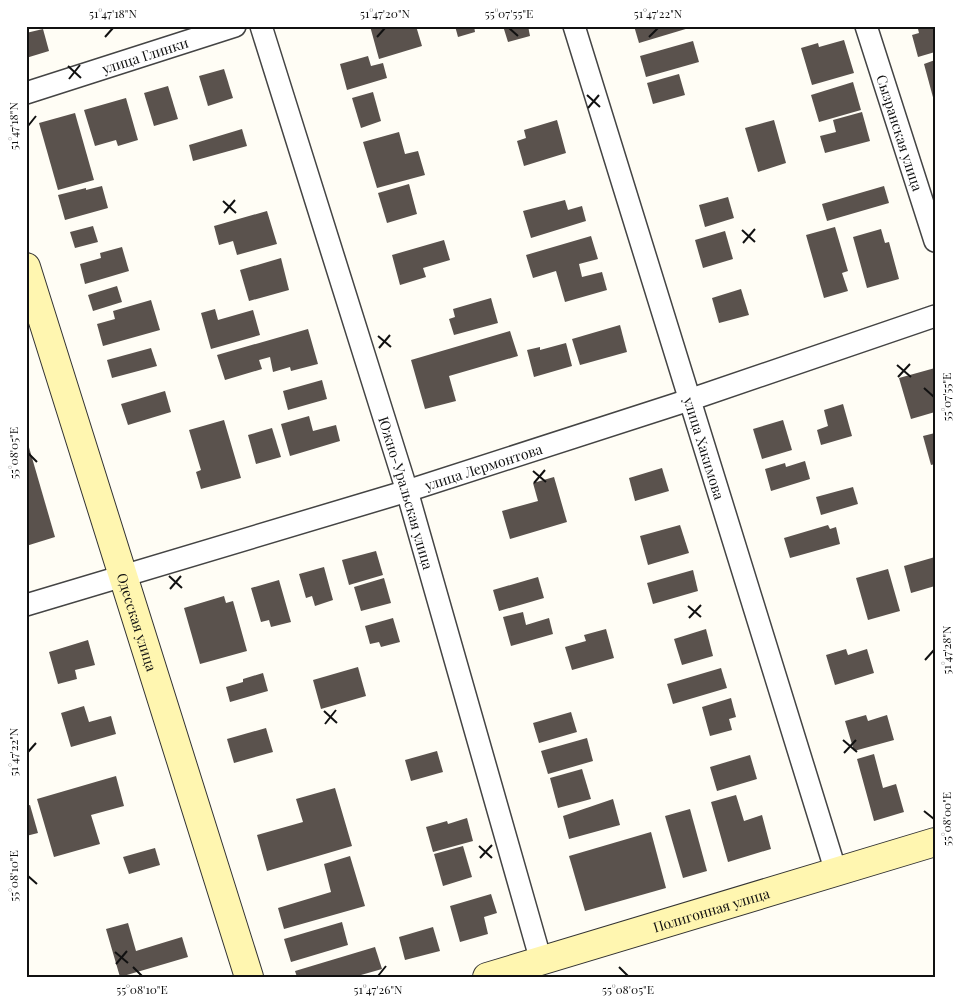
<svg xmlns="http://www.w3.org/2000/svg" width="961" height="1003" viewBox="0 0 961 1003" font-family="'Playfair Display',serif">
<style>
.building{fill:#5a524d}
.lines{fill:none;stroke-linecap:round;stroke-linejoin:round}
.street-casing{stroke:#444;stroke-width:24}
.secondary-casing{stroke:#333;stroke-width:30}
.street{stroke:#fff;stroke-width:21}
.secondary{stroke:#fff6b0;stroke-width:28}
.ticks{fill:none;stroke:#111;stroke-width:2}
.labels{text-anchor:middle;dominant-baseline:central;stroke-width:5;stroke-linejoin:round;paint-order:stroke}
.street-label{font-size:14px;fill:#111;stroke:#fff}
.neatline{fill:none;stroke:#111;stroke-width:2}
.ticks-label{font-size:12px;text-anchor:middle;fill:#111}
</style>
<rect width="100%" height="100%" fill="#fffdf5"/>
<!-- building -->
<g class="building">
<polygon points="370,26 416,26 422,46 379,59"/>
<polygon points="455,26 474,26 475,32 458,37"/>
<polygon points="503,26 528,26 530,36 508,42"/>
<polygon points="634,26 688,26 689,28 639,43"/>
<polygon points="927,26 935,26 935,52 918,57 912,35 919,33 918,29"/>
<polygon points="43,29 49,51 26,58 26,33"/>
<polygon points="844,40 854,73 812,85 801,48 818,43 819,47"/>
<polygon points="693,41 699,62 646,77 640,56"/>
<polygon points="368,56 371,66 383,63 387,78 347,90 340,64"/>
<polygon points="935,60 935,101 934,101 924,64"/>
<polygon points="224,69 233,98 208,106 199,76"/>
<polygon points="679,74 685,95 653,104 647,83"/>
<polygon points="853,82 861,110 819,122 811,95"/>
<polygon points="168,86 178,119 154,126 144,93"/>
<polygon points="373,92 381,121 361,128 352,98"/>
<polygon points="126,98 138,140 118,146 116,140 95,146 84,110"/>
<polygon points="862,112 870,141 825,153 820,136 836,132 833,120"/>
<polygon points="75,113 94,180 58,190 39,123"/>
<polygon points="557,120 566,153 524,166 517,141 526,138 524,130"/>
<polygon points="774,120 786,163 758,172 745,128"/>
<polygon points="242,129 247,146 193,161 189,145"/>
<polygon points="399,132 405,154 418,151 425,175 377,188 363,142"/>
<polygon points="409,184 417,214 387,223 378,193"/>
<polygon points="102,186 108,208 65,220 58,195 86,188 86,190"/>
<polygon points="884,186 889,203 827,221 822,204"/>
<polygon points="728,197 734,218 705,227 699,205"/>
<polygon points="565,200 568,210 582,206 586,221 531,238 523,211"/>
<polygon points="267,211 277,244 237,255 233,241 219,245 214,226"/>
<polygon points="93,226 98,242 75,248 70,232"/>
<polygon points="835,227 848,271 842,273 848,291 824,298 806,235"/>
<polygon points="881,229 885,243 889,242 899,279 867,288 853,237"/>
<polygon points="725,231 733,259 703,268 695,240"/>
<polygon points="591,236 598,259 579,264 582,277 602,272 607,290 565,302 556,271 533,278 526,255"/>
<polygon points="444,240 450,260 423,268 426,277 400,285 392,255"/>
<polygon points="122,247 129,271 85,284 80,264 101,258 100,253"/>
<polygon points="281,258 289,290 249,301 240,270"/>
<polygon points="117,286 122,302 93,311 88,295"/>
<polygon points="741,289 749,315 719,323 712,298"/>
<polygon points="491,298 498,323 454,335 449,319 455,317 453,309"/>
<polygon points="151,300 160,330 103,346 97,324 115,319 113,311"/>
<polygon points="215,309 218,320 253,310 260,335 211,349 201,313"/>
<polygon points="620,325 627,352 580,365 572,339"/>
<polygon points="308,329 318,364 291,371 290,367 273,372 270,357 259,360 262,369 225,380 217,355"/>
<polygon points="510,331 518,356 449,376 456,401 425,409 411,360"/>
<polygon points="566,343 572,366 534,377 527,350 540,347 540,350"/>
<polygon points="151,348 157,366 112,378 107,360"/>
<polygon points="935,368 935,412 911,419 899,378"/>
<polygon points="322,380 327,399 288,410 283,391"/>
<polygon points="165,391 171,412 128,425 121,404"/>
<polygon points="843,404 852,436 821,445 817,430 828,426 824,410"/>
<polygon points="309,416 313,431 336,425 340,441 290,456 281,424"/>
<polygon points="224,420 241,478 201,489 196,472 201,470 189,430"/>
<polygon points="783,420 792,450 762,459 753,429"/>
<polygon points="272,428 281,457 256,464 248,435"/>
<polygon points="935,433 935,464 931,465 923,436"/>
<polygon points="26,437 55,537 26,546"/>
<polygon points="805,461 810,479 771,491 765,469 785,463 786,467"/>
<polygon points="662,468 669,491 635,501 629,478"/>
<polygon points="554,477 567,522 510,539 502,511 538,501 533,483"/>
<polygon points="853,487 858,504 821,515 816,497"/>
<polygon points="680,525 689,553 648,565 640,536"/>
<polygon points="828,525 830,529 836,527 840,544 790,558 784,538"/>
<polygon points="376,551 383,575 349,585 342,560"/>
<polygon points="935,557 935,586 911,593 904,566"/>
<polygon points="324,567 333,600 315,606 312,596 306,598 299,574"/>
<polygon points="888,569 900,611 868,620 856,578"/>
<polygon points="693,570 698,591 653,604 647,583"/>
<polygon points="538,577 544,598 499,611 493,590"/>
<polygon points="384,578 391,603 361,611 354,587"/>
<polygon points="279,580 291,622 271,627 269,620 261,622 251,588"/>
<polygon points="224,596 226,603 233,601 247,651 200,664 184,608"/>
<polygon points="523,612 526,625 549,618 553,634 511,646 503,617"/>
<polygon points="393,618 400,642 381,647 379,642 370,644 365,626"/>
<polygon points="606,629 614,658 572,670 565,647 586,641 584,635"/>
<polygon points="706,629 713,656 682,665 674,639"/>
<polygon points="88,640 95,665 75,670 77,679 58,684 49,652"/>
<polygon points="846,649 848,655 867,649 874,673 835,685 826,655"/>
<polygon points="358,667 366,696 321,709 313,680"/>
<polygon points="721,668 727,688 673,704 667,684"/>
<polygon points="263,673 268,691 230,702 226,687 243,682 243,679"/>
<polygon points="731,698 736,717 729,719 732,730 710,736 702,707"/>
<polygon points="84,706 89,722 111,716 116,734 71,747 61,713"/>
<polygon points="571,712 577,732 539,743 533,723"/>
<polygon points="866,715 868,721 887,715 894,740 854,751 845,721"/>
<polygon points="266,728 273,752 234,763 227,739"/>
<polygon points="587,738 593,761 548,774 541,751"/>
<polygon points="437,751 443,772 411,781 405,760"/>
<polygon points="874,754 883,788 896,784 904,812 874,821 857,759"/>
<polygon points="750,755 757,779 717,791 710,767"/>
<polygon points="582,769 591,799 558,808 550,778"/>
<polygon points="116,776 124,806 91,815 100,844 54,857 37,799"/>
<polygon points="335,788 352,846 267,871 257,835 303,822 296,799"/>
<polygon points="736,795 744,821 762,815 771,849 728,862 711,802"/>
<polygon points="613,799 620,825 569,839 563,816"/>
<polygon points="30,805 38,833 26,836 26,806"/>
<polygon points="690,809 707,871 683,878 665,816"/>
<polygon points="467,818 473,841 433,852 426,827 447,821 448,824"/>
<polygon points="651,832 666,888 585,911 569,856"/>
<polygon points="463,846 472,877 443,886 434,854"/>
<polygon points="155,848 160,865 129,874 123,857"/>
<polygon points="350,856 365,906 284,929 278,908 331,892 324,864"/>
<polygon points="491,894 497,913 484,917 488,934 460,942 450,906"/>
<polygon points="342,922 348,945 291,962 284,939"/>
<polygon points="128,923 136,951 182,937 188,957 120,977 106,929"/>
<polygon points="433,927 440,951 405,960 399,937"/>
<polygon points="375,947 382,969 354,977 297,977 295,971"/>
</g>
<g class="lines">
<!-- street casing -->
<g class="street-casing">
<g id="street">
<path id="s1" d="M261 26 407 491 541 961"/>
<path id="s2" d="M574 26 836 872"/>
<path id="s3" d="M866 26 935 241"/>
<path id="s4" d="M26 93 235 26"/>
<path id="s5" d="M26 605 407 491 689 400 935 316"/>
</g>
</g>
<!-- secondary casing -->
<g class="secondary-casing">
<g id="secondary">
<path id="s6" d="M26 267 249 977"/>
<path id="s7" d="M487 977 935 842"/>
</g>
</g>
<!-- street -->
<use href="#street" class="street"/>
<!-- secondary -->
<use href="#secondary" class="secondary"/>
</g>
<!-- ticks -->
<path class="ticks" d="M509 28 518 36M105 37 113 28M377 37 385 28M649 37 658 28M68 66 81 78M69 79 80 65M587 95 600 107M588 108 599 95M28 126 36 116M223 201 236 213M224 213 235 200M742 230 755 242M743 243 755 229M378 336 391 347M379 348 390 335M897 365 911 377M898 377 910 364M924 388 934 397M28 453 37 462M533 471 546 482M534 483 545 470M169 576 182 588M170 589 181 576M688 606 701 617M689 618 701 605M925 660 934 650M324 711 337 723M325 724 336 710M843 740 857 752M28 752 36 743M844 753 856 740M924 811 934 819M479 846 492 858M480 858 492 845M28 876 37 884M115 952 128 963M116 964 127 951M133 967 142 976M619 967 628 976M378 976 386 966"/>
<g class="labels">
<!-- street labels -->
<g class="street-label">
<text stroke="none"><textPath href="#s4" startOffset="125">улица Глинки</textPath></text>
<text stroke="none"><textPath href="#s3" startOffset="112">Сызранская улица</textPath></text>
<text stroke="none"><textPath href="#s2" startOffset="442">улица Хакимова</textPath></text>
<text stroke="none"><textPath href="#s5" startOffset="478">улица Лермонтова</textPath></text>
<text stroke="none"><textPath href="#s1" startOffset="489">Южно-Уральская улица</textPath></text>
<text stroke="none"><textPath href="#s6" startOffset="372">Одесская улица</textPath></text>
<text stroke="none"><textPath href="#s7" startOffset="234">Полигонная улица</textPath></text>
</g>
</g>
<!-- border -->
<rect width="961" height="1003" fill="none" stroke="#ffffff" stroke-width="55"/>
<rect x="28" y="28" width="906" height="948" class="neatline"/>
<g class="ticks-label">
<text x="113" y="18">51°47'18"N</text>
<text x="385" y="18">51°47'20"N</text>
<text x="509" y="18">55°07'55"E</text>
<text x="658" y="18">51°47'22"N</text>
<text transform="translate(14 126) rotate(-90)" y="4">51°47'18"N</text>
<text transform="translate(947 397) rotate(-90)" y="4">55°07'55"E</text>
<text transform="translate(14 453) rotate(-90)" y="4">55°08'05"E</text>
<text transform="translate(947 650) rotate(-90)" y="4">51°47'28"N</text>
<text transform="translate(14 752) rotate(-90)" y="4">51°47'22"N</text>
<text transform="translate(947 819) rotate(-90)" y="4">55°08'00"E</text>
<text transform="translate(14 876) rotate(-90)" y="4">55°08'10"E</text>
<text x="142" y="994">55°08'10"E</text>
<text x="378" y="994">51°47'26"N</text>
<text x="628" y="994">55°08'05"E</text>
</g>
</svg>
